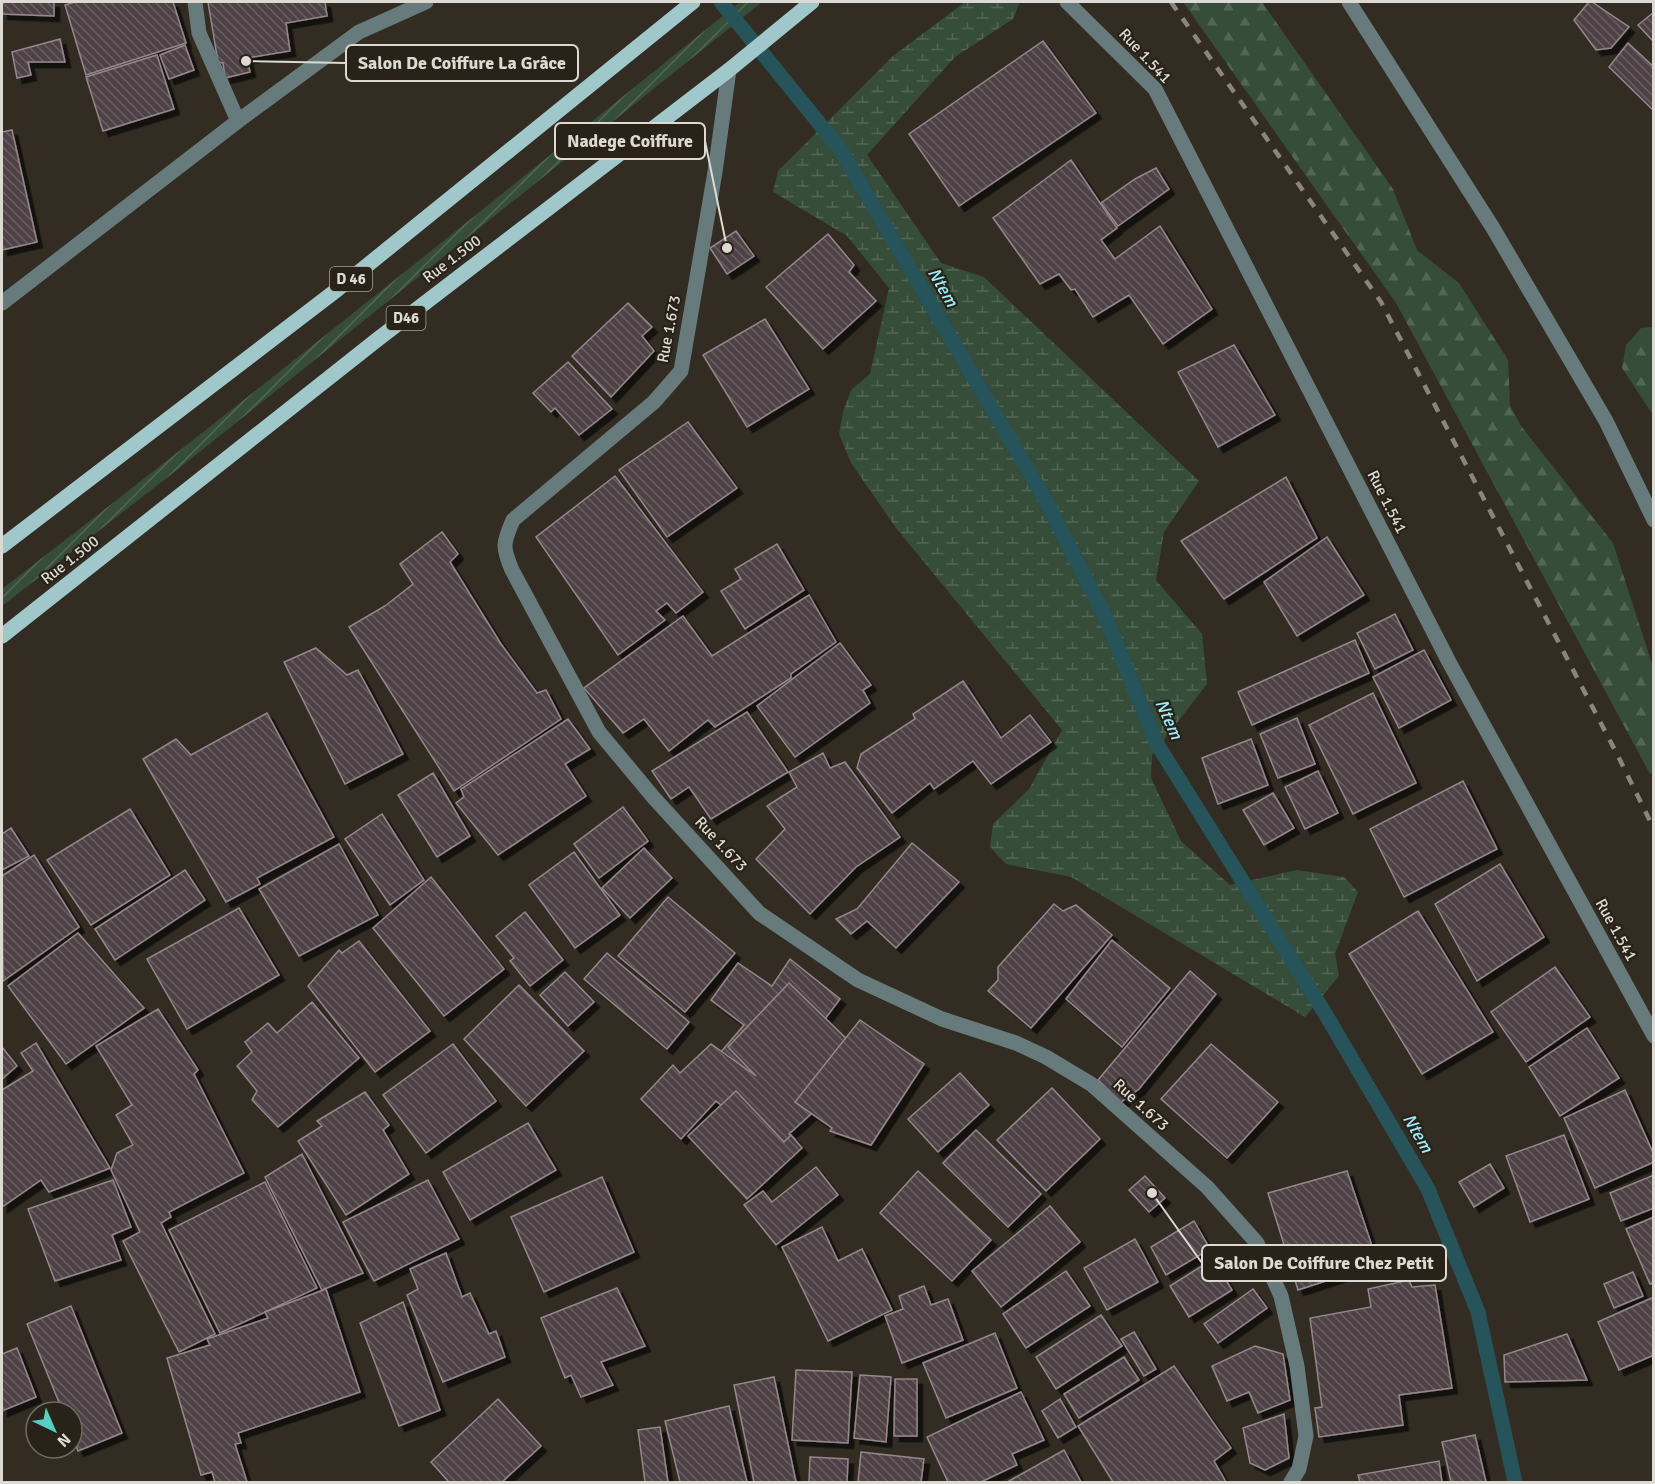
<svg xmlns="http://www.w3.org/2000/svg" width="1655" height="1484" viewBox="0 0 1655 1484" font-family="Signika,sans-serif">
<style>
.forest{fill:url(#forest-firs)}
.wetland{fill:url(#wetland-marsh)}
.garden{fill:url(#garden-furrows)}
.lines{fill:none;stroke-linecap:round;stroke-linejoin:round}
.stream{stroke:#27535b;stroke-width:15}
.building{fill:url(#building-back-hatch);stroke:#96878c;stroke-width:1.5;filter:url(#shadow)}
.minor{stroke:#677a7c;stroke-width:15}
.major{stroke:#a0c8cb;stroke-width:15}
.rail{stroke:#8a857d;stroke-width:4.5;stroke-dasharray:10 10;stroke-linecap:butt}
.labels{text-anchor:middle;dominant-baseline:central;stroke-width:4.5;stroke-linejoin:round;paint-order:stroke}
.shield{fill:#282218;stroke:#a7a39b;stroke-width:1.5}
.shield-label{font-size:15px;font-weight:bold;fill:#dddad3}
.street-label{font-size:16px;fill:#dddad3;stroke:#282218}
.water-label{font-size:18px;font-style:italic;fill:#9cebfa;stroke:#282218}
.leader{fill:none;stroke:#dddad3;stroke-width:2}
.callout-dot{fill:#dddad3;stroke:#282218;stroke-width:2}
.callout{fill:#282218;stroke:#dddad3;stroke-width:2}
.callout-label{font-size:18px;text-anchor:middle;font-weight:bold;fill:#dddad3}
</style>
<defs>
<pattern id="forest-firs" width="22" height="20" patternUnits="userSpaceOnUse" patternTransform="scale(1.5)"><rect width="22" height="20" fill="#364d39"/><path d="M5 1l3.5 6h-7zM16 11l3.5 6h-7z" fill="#536655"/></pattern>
<pattern id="wetland-marsh" width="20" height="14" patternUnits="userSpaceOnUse" patternTransform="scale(1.5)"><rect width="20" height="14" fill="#364d39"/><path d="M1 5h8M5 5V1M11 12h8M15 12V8" fill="none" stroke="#536655"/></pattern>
<pattern id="garden-furrows" width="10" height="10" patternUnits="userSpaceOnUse" patternTransform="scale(1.5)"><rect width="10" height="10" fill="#364d39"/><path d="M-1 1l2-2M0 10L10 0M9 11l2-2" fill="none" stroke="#536655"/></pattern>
<pattern id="building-back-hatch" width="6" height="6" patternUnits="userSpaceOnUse" patternTransform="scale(1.5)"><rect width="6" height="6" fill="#4f4347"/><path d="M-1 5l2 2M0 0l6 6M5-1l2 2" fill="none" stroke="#685e61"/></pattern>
<filter id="shadow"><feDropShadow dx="5.5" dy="5.5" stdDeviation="0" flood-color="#0009"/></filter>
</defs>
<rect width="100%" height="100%" fill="#322c22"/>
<!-- forest -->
<g class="forest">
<polygon points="1183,2 1262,2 1393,189 1417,250 1459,283 1508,360 1510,405 1521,426 1613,543 1653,667 1654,771 1650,774 1396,303"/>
<polygon points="1653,327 1654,327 1653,415 1622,368 1626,345 1641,328"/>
</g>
<!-- wetland -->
<polygon class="wetland" points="965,2 1020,2 1013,19 955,57 867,155 941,263 984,277 1199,481 1164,532 1156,580 1202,634 1207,684 1152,755 1151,778 1181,841 1230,885 1297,870 1344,877 1358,892 1335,954 1339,976 1305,1017 1071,877 1006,864 990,847 993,824 1029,789 1062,730 896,528 851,463 839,434 843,412 851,390 870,374 889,288 847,236 773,192 778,171 893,56"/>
<!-- garden -->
<path class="garden" d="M740 2H762L182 466 2 606V589C251 397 496 199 740 2Z"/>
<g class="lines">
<!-- stream -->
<polyline class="stream" points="721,2 840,149 1045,499 1105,616 1157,744 1326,1015 1428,1189 1478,1312 1515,1482"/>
</g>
<!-- building -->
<g class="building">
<polygon points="2,2 54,2 54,16 2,14"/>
<polygon points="75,2 173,2 186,43 86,75 65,5"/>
<polygon points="208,2 325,2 327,16 286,23 290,51 247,58 250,72 225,78 223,63 218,62"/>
<polygon points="1589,2 1592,2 1629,27 1611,48 1596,50 1574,20"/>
<polygon points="1654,12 1654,42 1638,25"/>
<polygon points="60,39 65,62 28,62 31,75 17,78 12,52"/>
<polygon points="1043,41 1096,113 959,206 909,134"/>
<polygon points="1628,43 1654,67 1654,111 1609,67"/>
<polygon points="185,45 194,70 169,79 160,55"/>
<polygon points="157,55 174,109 103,131 86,77"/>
<polygon points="12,130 37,242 2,250 2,132"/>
<polygon points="1071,160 1117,228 1101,240 1115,259 1160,226 1212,309 1163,344 1129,295 1093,317 1075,289 1071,290 1059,274 1040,284 993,218"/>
<polygon points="1156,168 1169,189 1118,226 1101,203 1135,179"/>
<polygon points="736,231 754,256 727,274 710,248"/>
<polygon points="828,234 854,265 849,272 876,301 823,349 766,287"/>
<polygon points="628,303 652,327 642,336 654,351 611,397 572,356"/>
<polygon points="765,319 809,389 747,427 703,355"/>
<polygon points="1234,345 1275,415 1218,447 1178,372"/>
<polygon points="568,362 612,409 579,435 555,408 551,412 533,393"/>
<polygon points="688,422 737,488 667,537 619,470"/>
<polygon points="615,476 703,592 676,613 667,603 656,611 665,620 618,655 536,537"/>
<polygon points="1286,477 1317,538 1224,599 1181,541"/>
<polygon points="442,532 458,554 450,562 501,644 537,693 546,690 561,719 454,791 349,627 385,606 413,584 400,564"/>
<polygon points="1327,537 1364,595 1297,636 1264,582"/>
<polygon points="777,544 804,590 745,629 721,591 741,579 735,569"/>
<polygon points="809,595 836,642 791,674 791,678 715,727 708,720 669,751 644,719 623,733 584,688 683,616 712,656"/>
<polygon points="1395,614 1413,650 1375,669 1357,633"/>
<polygon points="1355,640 1369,673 1252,725 1238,692"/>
<polygon points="840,643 871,685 863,690 870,703 795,757 757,706"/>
<polygon points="316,648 347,675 358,670 403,754 345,784 284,662"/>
<polygon points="1424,650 1451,700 1399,728 1373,677"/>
<polygon points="963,681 1001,738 1030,715 1051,742 991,784 973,761 934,789 930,783 892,813 857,768 861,754 915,719 913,714"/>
<polygon points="1373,693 1416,783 1353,814 1309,725"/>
<polygon points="747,712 788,772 711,819 689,787 671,799 652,771"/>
<polygon points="267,713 334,837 257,878 260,884 226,902 143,759 176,739 191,755"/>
<polygon points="1297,718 1315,764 1278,778 1260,734"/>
<polygon points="568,719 590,749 565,764 586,796 498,855 456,803 464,797 461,789"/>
<polygon points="1251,739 1268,785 1218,804 1202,758"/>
<polygon points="823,753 830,768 845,762 900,837 856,867 810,914 756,859 785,829 767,806 797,787 789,772"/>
<polygon points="1318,771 1338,813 1305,829 1285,787"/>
<polygon points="433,773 470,836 437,857 398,795"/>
<polygon points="1463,781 1497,849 1404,897 1370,829"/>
<polygon points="1273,793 1294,828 1264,845 1243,810"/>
<polygon points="623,807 648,841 599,878 574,844"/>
<polygon points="130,809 170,875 91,925 47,860"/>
<polygon points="382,814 424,880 390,905 345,839"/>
<polygon points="11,828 29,856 2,870 2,834"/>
<polygon points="912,843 959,882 896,948 867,921 851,934 836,919 857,909"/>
<polygon points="339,844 378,915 299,956 259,889"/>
<polygon points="644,848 672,878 630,918 602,888"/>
<polygon points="574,852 620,915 575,948 529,885"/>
<polygon points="34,855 79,927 3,981 2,876"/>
<polygon points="1500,864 1544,937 1477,981 1435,904"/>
<polygon points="185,870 205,900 115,960 95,929"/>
<polygon points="431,877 504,969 444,1016 373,928"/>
<polygon points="668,897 735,953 685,1012 618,956"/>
<polygon points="1054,904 1063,911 1076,905 1112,935 1031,1028 988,991 998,980 998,967"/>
<polygon points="239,908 279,975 187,1029 147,959"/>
<polygon points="1418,911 1493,1032 1422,1074 1349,954"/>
<polygon points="525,912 563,960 530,986 510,961 514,958 496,936"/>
<polygon points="78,933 144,1008 66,1064 8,986"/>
<polygon points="1112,940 1170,988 1122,1047 1066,999"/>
<polygon points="359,941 430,1031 375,1072 308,986 339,950 342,953"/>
<polygon points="607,953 689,1022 667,1049 584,979"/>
<polygon points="790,959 840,999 771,1091 719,1054 744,1025 711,1000 738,963 772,986"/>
<polygon points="1555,967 1590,1017 1526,1062 1491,1012"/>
<polygon points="1190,971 1216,994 1139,1089 1121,1102 1098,1080"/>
<polygon points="565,972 594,1002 568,1026 540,995"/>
<polygon points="789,983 856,1048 843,1060 852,1069 825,1110 820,1106 789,1134 795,1139 782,1155 716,1101 681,1139 641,1099 673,1065 680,1073 711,1044 756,1076 728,1047"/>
<polygon points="519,985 584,1051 526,1106 464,1039"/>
<polygon points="312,1002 359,1058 278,1127 252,1100 257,1091 237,1066 252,1052 245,1042 268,1023 277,1033"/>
<polygon points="158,1009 198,1070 194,1074 244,1173 169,1212 171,1217 161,1223 215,1334 179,1352 123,1241 140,1232 111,1170 117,1153 133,1145 116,1115 132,1105 96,1046"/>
<polygon points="860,1020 924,1064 871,1145 830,1131 832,1128 795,1102"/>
<polygon points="1587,1028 1619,1078 1560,1116 1529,1067"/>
<polygon points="36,1043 110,1168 49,1192 41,1180 2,1207 2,1090 33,1071 21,1053"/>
<polygon points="453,1044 496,1101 426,1153 383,1095"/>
<polygon points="1211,1044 1278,1102 1227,1158 1161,1099"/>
<polygon points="2,1047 17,1066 2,1079"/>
<polygon points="960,1073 989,1105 938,1152 908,1119"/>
<polygon points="1052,1088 1100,1139 1046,1191 997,1140"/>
<polygon points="1625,1090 1654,1155 1654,1162 1595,1188 1564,1118"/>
<polygon points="736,1091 784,1142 791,1135 802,1148 747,1199 688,1136"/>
<polygon points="365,1092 389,1125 383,1130 409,1174 346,1215 298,1141 322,1126 317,1121"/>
<polygon points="528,1123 556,1170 470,1220 443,1172"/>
<polygon points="976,1130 1041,1194 1008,1227 943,1163"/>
<polygon points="1564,1135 1589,1199 1530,1222 1506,1156"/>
<polygon points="302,1154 363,1273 322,1290 265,1177"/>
<polygon points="1490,1164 1504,1188 1474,1207 1459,1182"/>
<polygon points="816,1167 838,1195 776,1245 744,1205 763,1191 772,1202"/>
<polygon points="918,1171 991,1240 952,1281 880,1213"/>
<polygon points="1347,1171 1378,1264 1298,1290 1268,1193"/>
<polygon points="1654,1175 1654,1208 1621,1221 1610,1193"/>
<polygon points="1145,1176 1165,1198 1149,1212 1129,1190"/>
<polygon points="602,1177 634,1252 544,1292 511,1217"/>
<polygon points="113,1180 131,1227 112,1235 121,1260 55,1281 28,1209"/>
<polygon points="428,1180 459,1239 374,1281 343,1222"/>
<polygon points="265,1182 317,1288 220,1333 169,1230"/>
<polygon points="1050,1206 1080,1242 1001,1307 972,1271"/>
<polygon points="1654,1217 1654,1283 1650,1284 1626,1229"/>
<polygon points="1194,1221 1210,1249 1166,1275 1151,1247"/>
<polygon points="822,1227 838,1261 862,1249 892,1310 828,1341 782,1247"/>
<polygon points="1135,1239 1158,1282 1107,1310 1084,1268"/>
<polygon points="446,1253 462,1297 470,1293 489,1334 496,1331 505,1357 443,1382 407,1295 418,1289 410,1269"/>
<polygon points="1213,1259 1232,1290 1189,1317 1170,1286"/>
<polygon points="1066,1271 1090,1306 1026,1348 1003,1314"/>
<polygon points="1633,1272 1643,1296 1614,1308 1604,1284"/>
<polygon points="1409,1280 1412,1287 1435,1285 1452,1388 1399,1395 1403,1425 1319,1437 1315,1408 1322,1407 1310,1318 1371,1307 1368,1289"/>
<polygon points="924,1286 931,1305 948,1299 963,1340 902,1363 885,1316 903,1309 899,1296"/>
<polygon points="617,1288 645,1346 601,1362 613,1385 581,1397 571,1375 565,1378 541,1318"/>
<polygon points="326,1289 360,1392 238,1433 241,1443 235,1444 247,1482 215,1482 212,1472 201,1475 167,1358 210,1345 207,1339 268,1318 265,1312"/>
<polygon points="1253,1289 1267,1308 1218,1343 1204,1324"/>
<polygon points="1654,1297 1654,1355 1619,1370 1598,1322"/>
<polygon points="403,1302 440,1410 399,1426 360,1323"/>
<polygon points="71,1306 122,1433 78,1451 72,1435 72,1412 63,1412 27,1324"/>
<polygon points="1101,1315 1122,1346 1056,1389 1036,1357"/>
<polygon points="1134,1332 1156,1369 1144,1376 1121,1339"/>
<polygon points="995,1333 1017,1388 946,1418 923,1363"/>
<polygon points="1567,1334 1587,1380 1505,1382 1504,1355"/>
<polygon points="1255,1346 1283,1354 1290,1400 1258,1413 1249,1392 1227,1401 1212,1366"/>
<polygon points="17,1348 36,1397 2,1411 2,1354"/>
<polygon points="1124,1357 1139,1380 1079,1418 1064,1394"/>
<polygon points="1174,1366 1231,1448 1214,1461 1226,1482 1113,1482 1078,1426"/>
<polygon points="796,1370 852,1372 848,1443 792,1440"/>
<polygon points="860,1375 891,1377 886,1442 854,1438"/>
<polygon points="774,1377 796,1482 754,1482 734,1385"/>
<polygon points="895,1379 917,1379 917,1436 894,1436"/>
<polygon points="1021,1392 1044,1440 1012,1454 1017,1465 981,1482 948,1482 927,1437"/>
<polygon points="498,1399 541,1446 502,1482 449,1482 431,1462"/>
<polygon points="1060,1399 1076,1427 1058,1438 1042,1411"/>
<polygon points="729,1406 747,1482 680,1482 665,1421"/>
<polygon points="1284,1414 1289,1458 1265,1470 1250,1463 1243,1428"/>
<polygon points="660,1427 668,1482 645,1482 638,1430"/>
<polygon points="1475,1435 1486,1482 1451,1482 1442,1442"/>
<polygon points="1064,1450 1081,1482 1009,1482 1009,1481"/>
<polygon points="861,1452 924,1459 921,1482 858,1482"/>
<polygon points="810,1457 848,1459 847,1482 809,1482"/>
<polygon points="1439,1461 1442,1482 1360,1482 1358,1475"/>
</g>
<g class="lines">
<!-- minor -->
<g class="minor">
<polyline points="195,2 199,33 238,121"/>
<polyline points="1067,2 1155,89 1449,662 1654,1036"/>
<polyline points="1349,2 1493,228 1606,421 1654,520"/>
<path d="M729 70 715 172 681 371 654 402 513 520C503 543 502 547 512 570L599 732 654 798 759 913 858 980 942 1019 1016 1043 1046 1057 1091 1084 1207 1187 1257 1243 1281 1296 1297 1366 1306 1436 1299 1469 1291 1482"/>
<polyline points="2,303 238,121 359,32 426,2"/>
</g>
<!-- major -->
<g class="major">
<polyline points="2,546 338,289 693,2"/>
<polyline points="2,636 378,339 729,70 812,2"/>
</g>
<!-- rail -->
<polyline class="rail" points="1171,2 1381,302 1618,756 1654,829"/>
</g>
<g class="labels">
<!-- shield labels -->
<g class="shield">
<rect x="330" y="267" width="42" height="24" rx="4.5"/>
<rect x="386.5" y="306" width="39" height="24" rx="4.5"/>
</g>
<g class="shield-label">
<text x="351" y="279">D 46</text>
<text x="406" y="318">D46</text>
</g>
<!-- street labels -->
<g class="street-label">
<text transform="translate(1145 56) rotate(47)">Rue 1.541</text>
<text transform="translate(452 259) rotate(-37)">Rue 1.500</text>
<text transform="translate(669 329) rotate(-79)">Rue 1.673</text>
<text transform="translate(1387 502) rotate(63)">Rue 1.541</text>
<text transform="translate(70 560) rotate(-38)">Rue 1.500</text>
<text transform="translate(721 844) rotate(47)">Rue 1.673</text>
<text transform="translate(1616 930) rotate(61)">Rue 1.541</text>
<text transform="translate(1141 1105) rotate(42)">Rue 1.673</text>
</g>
<!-- water labels -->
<g class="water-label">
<text transform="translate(943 287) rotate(60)">Ntem</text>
<text transform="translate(1169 719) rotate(66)">Ntem</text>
<text transform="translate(1418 1133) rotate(60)">Ntem</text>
</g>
</g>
<!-- callouts -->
<path class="leader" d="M246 61L346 63M727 248L705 141M1152 1193L1202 1263"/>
<g class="callout-dot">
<circle cx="246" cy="61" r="6"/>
<circle cx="727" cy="248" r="6"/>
<circle cx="1152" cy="1193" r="6"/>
</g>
<g class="callout">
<rect x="346" y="45" width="232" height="36" rx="6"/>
<rect x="555" y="123" width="150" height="36" rx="6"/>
<rect x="1202" y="1245" width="244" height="36" rx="6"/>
</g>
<g class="callout-label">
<text x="462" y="69">Salon De Coiffure La Grâce</text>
<text x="630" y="147">Nadege Coiffure</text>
<text x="1324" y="1269">Salon De Coiffure Chez Petit</text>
</g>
<!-- border -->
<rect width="1655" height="1484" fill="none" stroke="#dddad3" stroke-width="6"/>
<!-- north arrow -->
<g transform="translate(54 1430) rotate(136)"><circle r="28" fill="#282218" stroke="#706c63" stroke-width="1.5"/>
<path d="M0-4.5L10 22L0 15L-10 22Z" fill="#56cec3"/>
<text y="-9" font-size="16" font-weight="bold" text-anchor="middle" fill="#dddad3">N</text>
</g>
</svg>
